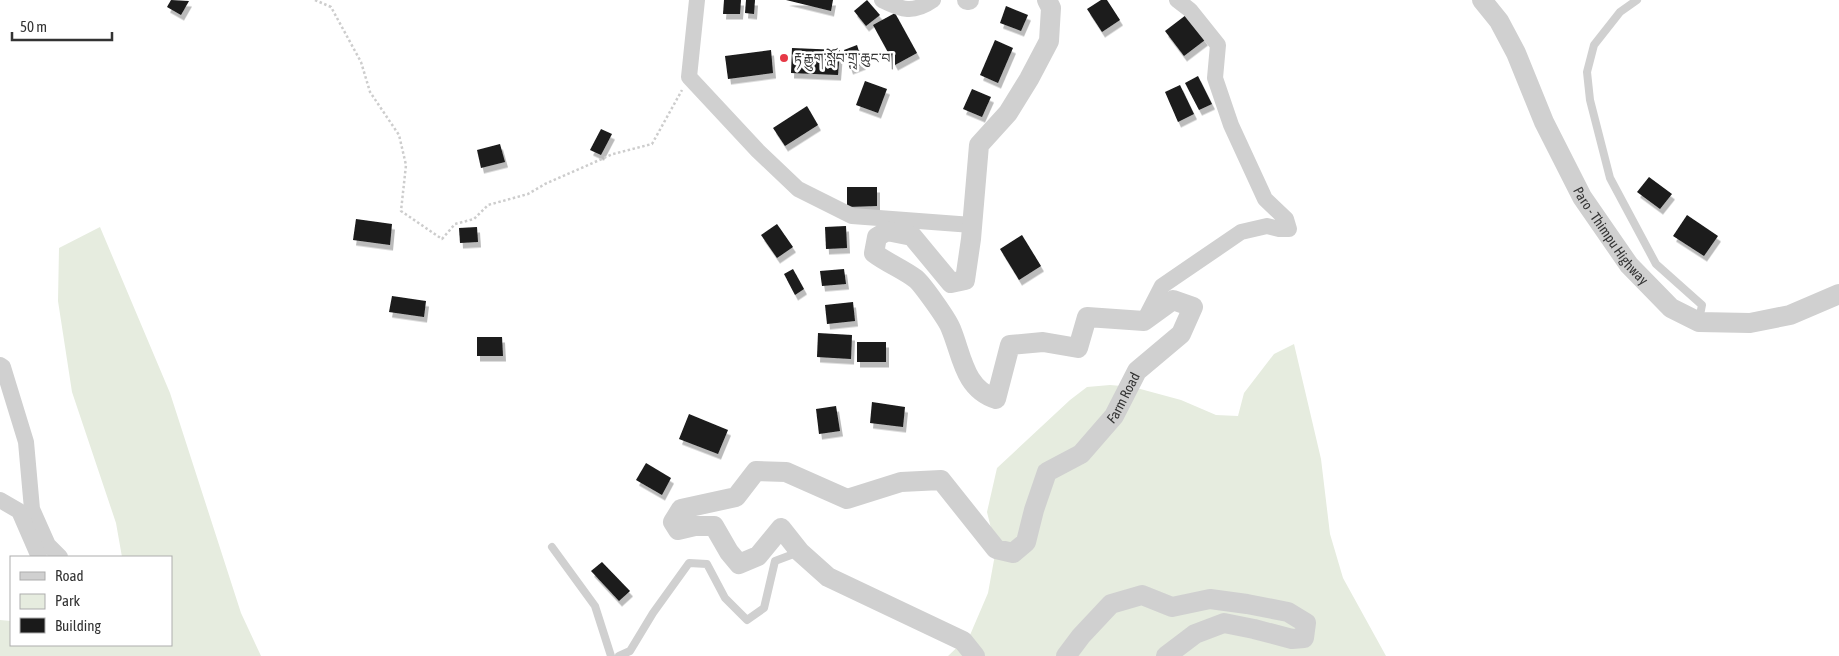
<svg xmlns="http://www.w3.org/2000/svg" width="1839" height="656" viewBox="0 0 1839 656" font-family="'Asap Condensed','Noto Serif Tibetan',sans-serif">
<style>
.green{fill:#e6ecdf}
.building{fill:#1a1a1a;filter:url(#shadow)}
.lines{fill:none;stroke-linecap:round;stroke-linejoin:round}
.path{stroke:#cdcdcd;stroke-width:2.5;stroke-dasharray:2.5 2.5;stroke-linecap:butt}
.service{stroke:#d0d0d0;stroke-width:8}
.minor{stroke:#d0d0d0;stroke-width:16}
.tertiary{stroke:#d0d0d0;stroke-width:20}
.poi-dot{fill:#e63946;stroke:#fff;stroke-width:2}
.labels{text-anchor:middle;dominant-baseline:central;stroke-width:5;stroke-linejoin:round;paint-order:stroke}
.poi-label{font-size:14px;fill:#333;stroke:#fff;text-anchor:start}
.street-label{font-size:14px;fill:#333;stroke:#fff}
</style>
<defs>
<filter id="shadow"><feDropShadow dx="3" dy="5.5" stdDeviation="0" flood-color="#0004"/></filter>
</defs>
<rect width="100%" height="100%" fill="#fff"/>
<!-- green -->
<g class="green">
<polygon points="100,227 170,393 241,613 261,656 0,656 0,620 11,621 11,645 171,645 171,557 122,557 116,523 72,392 58,301 59,248"/>
<polygon points="1294,344 1321,459 1330,534 1343,578 1386,656 948,656 970,635 988,593 996,549 987,512 997,468 1070,400 1087,387 1110,385 1133,387 1181,400 1216,415 1238,416 1244,393 1274,354"/>
</g>
<!-- building -->
<g class="building">
<polygon points="171,0 189,1 181,15 167,7"/>
<polygon points="724,0 741,0 740,14 723,14"/>
<polygon points="746,0 755,0 754,14 745,13"/>
<polygon points="786,0 833,0 831,11"/>
<polygon points="867,0 880,15 866,26 854,11"/>
<polygon points="1101,0 1107,0 1120,20 1102,32 1087,9"/>
<polygon points="1006,6 1028,15 1021,31 1000,23"/>
<polygon points="895,13 917,53 895,65 873,25"/>
<polygon points="1186,15 1205,40 1184,56 1165,31"/>
<polygon points="995,40 1013,48 998,83 980,75"/>
<polygon points="857,45 863,64 850,69 844,50"/>
<polygon points="792,48 840,50 838,75 791,73"/>
<polygon points="771,50 773,73 728,79 725,56"/>
<polygon points="1198,76 1212,104 1199,110 1185,83"/>
<polygon points="865,81 887,89 878,113 856,105"/>
<polygon points="1180,85 1194,114 1178,122 1165,92"/>
<polygon points="972,89 991,97 982,117 963,109"/>
<polygon points="807,106 818,125 785,146 773,128"/>
<polygon points="601,129 612,134 601,155 590,150"/>
<polygon points="500,144 505,162 481,168 477,150"/>
<polygon points="1649,177 1672,194 1660,209 1637,192"/>
<polygon points="847,187 877,187 877,206 847,207"/>
<polygon points="1687,215 1718,236 1704,256 1673,236"/>
<polygon points="356,219 392,224 390,245 353,240"/>
<polygon points="777,224 793,247 777,258 761,235"/>
<polygon points="846,226 847,248 826,249 825,227"/>
<polygon points="477,227 478,242 460,243 459,228"/>
<polygon points="1022,235 1041,266 1019,280 1000,249"/>
<polygon points="793,269 804,289 795,295 784,274"/>
<polygon points="844,269 846,284 822,286 820,271"/>
<polygon points="392,296 426,301 424,317 389,312"/>
<polygon points="853,302 855,321 827,324 825,305"/>
<polygon points="818,333 852,335 851,359 817,357"/>
<polygon points="477,337 502,337 503,356 477,356"/>
<rect x="857" y="342" width="29" height="20"/>
<polygon points="872,402 905,407 903,427 870,423"/>
<polygon points="836,406 840,431 819,434 816,409"/>
<polygon points="689,414 728,430 718,454 679,439"/>
<polygon points="646,463 671,478 662,495 636,480"/>
<polygon points="602,562 630,591 619,601 591,571"/>
</g>
<g class="lines">
<!-- path -->
<polyline class="path" points="315,0 331,7 361,62 370,92 399,135 406,165 401,211 442,239 455,224 474,219 488,205 528,194 545,184 613,154 652,144 682,90"/>
<!-- service -->
<g class="service">
<polyline points="1637,0 1620,12 1594,45 1587,72 1590,100 1610,178 1656,264 1702,305 1699,320"/>
<polyline points="552,547 595,606 611,656"/>
<polyline points="619,656 630,651 653,613 689,563 707,564 725,598 747,620 764,608 775,561 799,552"/>
</g>
<!-- minor -->
<g class="minor">
<polyline points="697,0 689,77 758,151 798,189 852,216 972,225"/>
<path d="M882 0C902 10 913 14 933 0"/>
<polyline points="1145,319 1162,286 1241,232 1267,226 1279,229 1289,229 1286,219 1265,199 1231,125 1215,78 1218,45 1190,10 1177,0"/>
<polyline points="0,365 3,367 26,442 32,509 48,545 60,557"/>
<polyline points="0,500 19,511 39,557"/>
</g>
<!-- tertiary -->
<g class="tertiary">
<polyline points="967,0 969,0"/>
<path id="s1" d="M1482 0 1499 21 1516 53 1544 122 1582 197 1629 265 1671 308 1699 322 1750 323 1790 315 1839 294"/>
<path id="s2" d="M975 656 963 641 828 577 800 552 781 528 758 556 739 564 729 552 714 526H695L678 530 673 522 681 509 736 497 756 471 786 472 847 499 901 482 941 480 996 549 1013 553 1026 542 1034 510 1047 472 1081 454 1114 416 1137 371 1181 334 1193 307 1173 300 1144 321 1087 317 1078 348 1043 342 1010 345 996 399C964 389 962 355 951 329 948 320 922 284 916 279 903 269 887 263 874 253L877 237 887 231 912 236 951 283 965 280 971 239 979 145 1008 113 1029 79 1049 41 1051 8 1047 0"/>
<polyline points="1066,656 1081,636 1111,604 1142,595 1172,607 1210,599 1247,604 1288,612 1306,623 1304,638 1292,639 1254,629 1224,623 1195,634 1166,656"/>
</g>
</g>
<!-- markers -->
<circle class="poi-dot" cx="784" cy="58" r="5"/>
<g class="labels">
<!-- poi labels -->
<g class="poi-label">
<text x="794" y="58">རྟ་རྒྱུག་སློབ་གྲྭ་ཆུང་བ།</text>
</g>
<!-- street labels -->
<g class="street-label">
<text stroke="none"><textPath href="#s1" startOffset="270">Paro - Thimpu Highway</textPath></text>
<text stroke="none"><textPath href="#s2" startOffset="988">Farm Road</textPath></text>
</g>
</g>
<!-- legend -->
<rect x="10" y="556" width="162" height="90" fill="#ffffff" stroke="#adadad"/>
<rect x="20" y="572" width="25" height="8" fill="#d0d0d0" stroke="#adadad"/>
<text x="55" y="581" font-size="15" fill="#333333">Road</text>
<rect x="20" y="594" width="25" height="15" fill="#e6ecdf" stroke="#adadad"/>
<text x="55" y="606" font-size="15" fill="#333333">Park</text>
<rect x="20" y="618" width="25" height="15" fill="#1a1a1a" stroke="#adadad"/>
<text x="55" y="631" font-size="15" fill="#333333">Building</text>
<!-- scale -->
<path d="M12 32v8h100v-8" fill="none" stroke="#333333" stroke-width="2.5"/>
<text x="20" y="32" font-size="15" fill="#333333" stroke="#ffffff" stroke-width="4" paint-order="stroke">50 m</text>
</svg>
